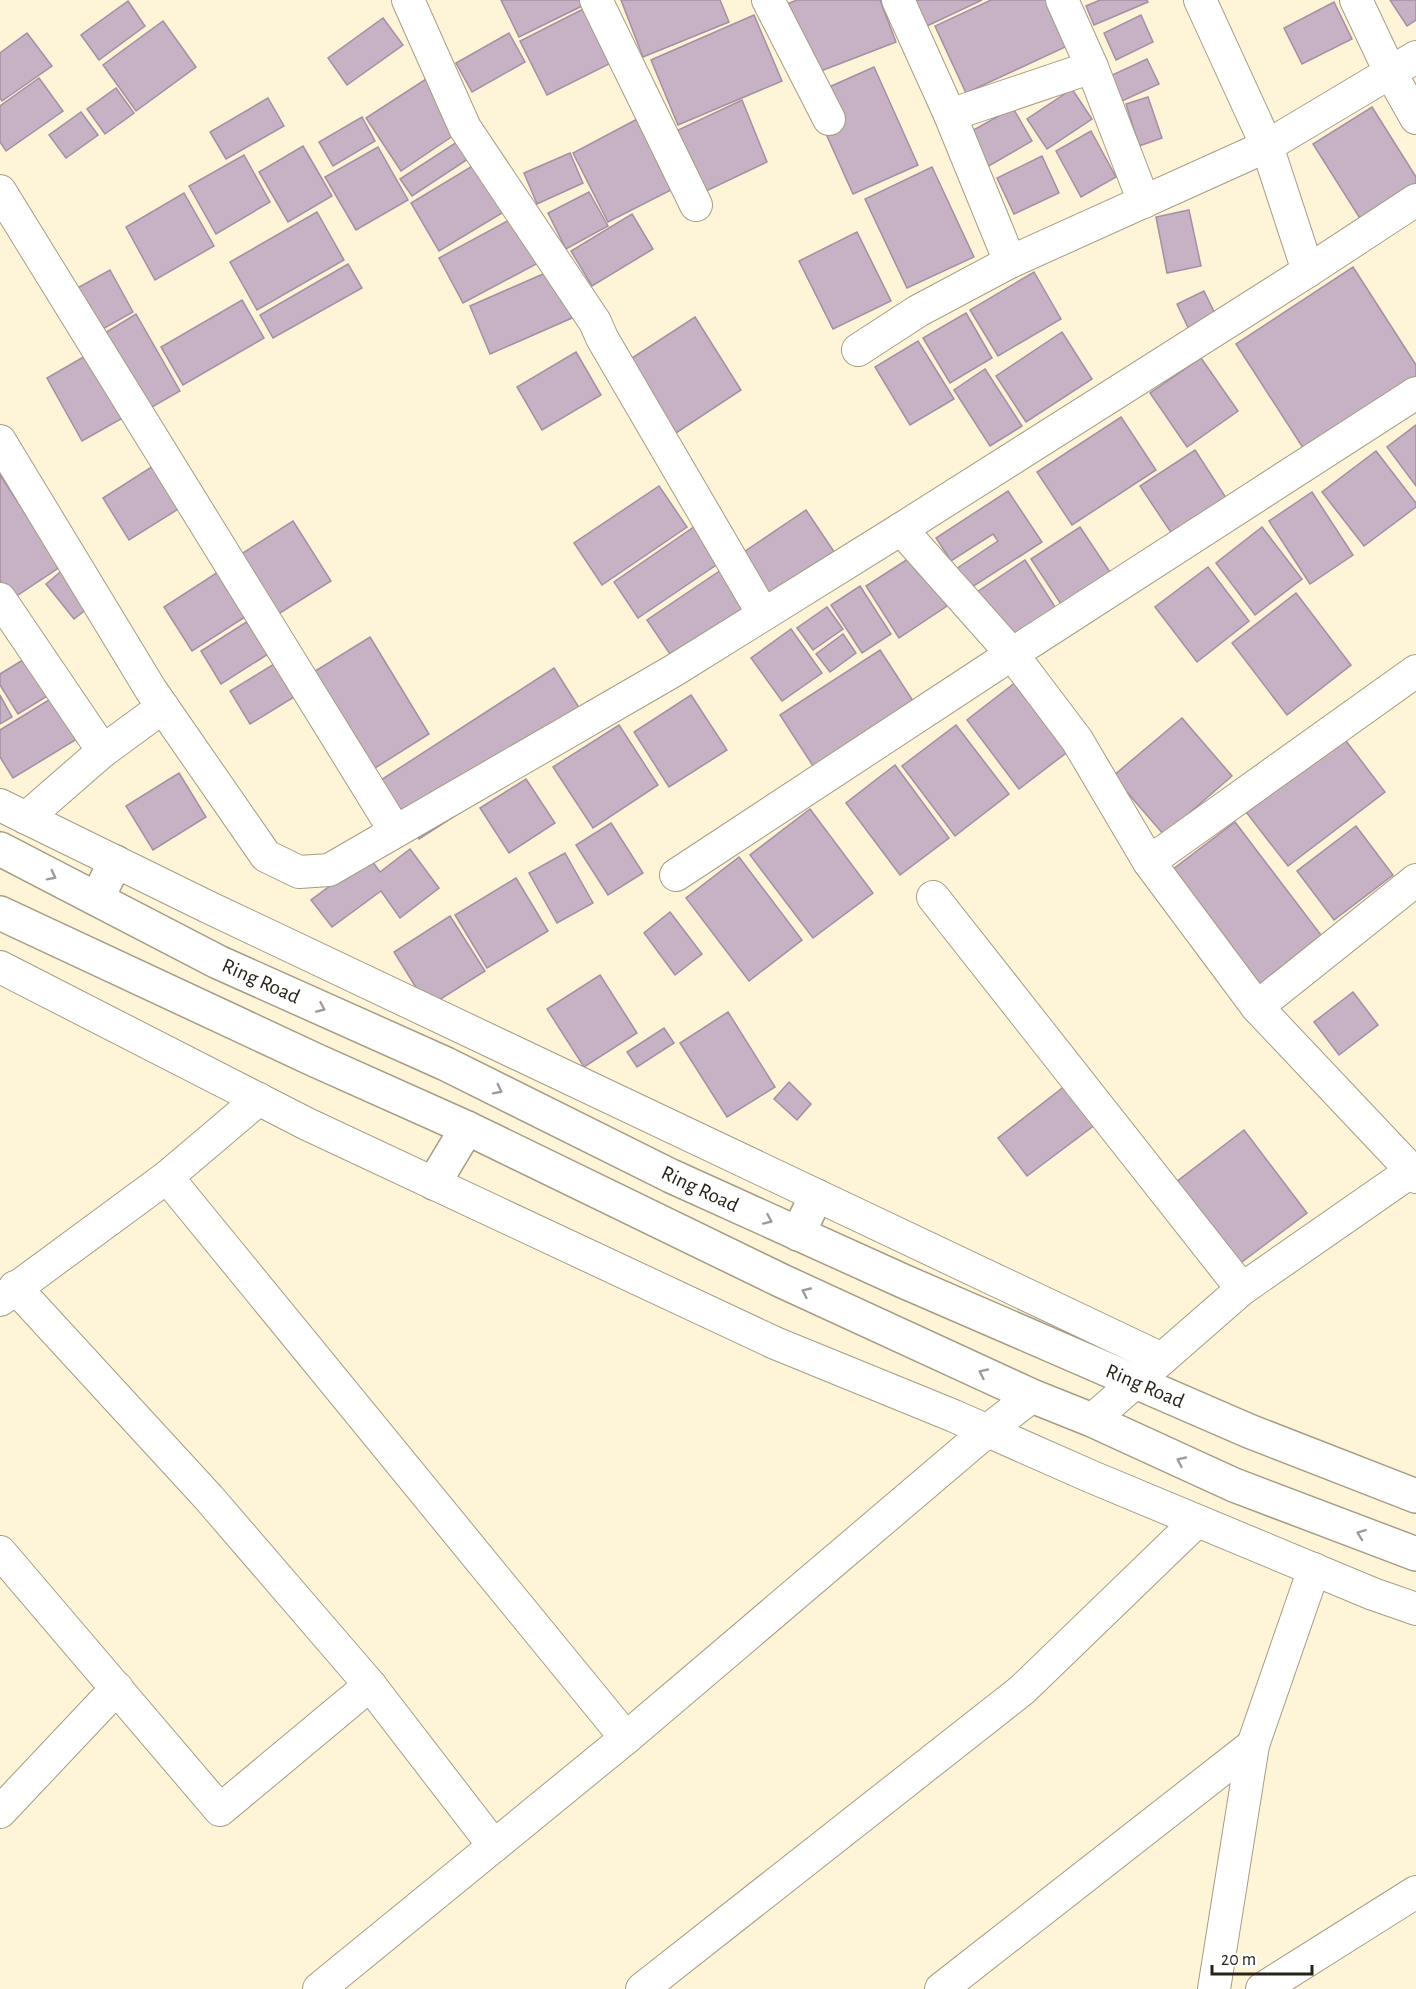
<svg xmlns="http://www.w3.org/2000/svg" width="1416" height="1989" viewBox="0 0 1416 1989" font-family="'Alegreya Sans',sans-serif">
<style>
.building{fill:#c6b1c5;stroke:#a48fa3;stroke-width:1.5}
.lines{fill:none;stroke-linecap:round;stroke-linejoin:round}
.minor-casing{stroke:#a59c83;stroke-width:34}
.highway-casing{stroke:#a59c83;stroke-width:36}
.minor{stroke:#fff;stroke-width:32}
.highway{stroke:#fff;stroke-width:33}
.oneway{stroke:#9e9c98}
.labels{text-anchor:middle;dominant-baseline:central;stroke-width:6;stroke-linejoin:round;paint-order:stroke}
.street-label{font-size:21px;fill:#272319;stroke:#fff}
</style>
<rect width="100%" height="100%" fill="#fef5d9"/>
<!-- building -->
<g class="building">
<polygon points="501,0 580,0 582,6 519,37"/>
<polygon points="621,0 720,0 729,22 643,57"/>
<polygon points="797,0 880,0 896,42 808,76 782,6"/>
<polygon points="915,0 982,0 927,26"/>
<polygon points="991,0 1056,0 1076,42 966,93 935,26"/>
<polygon points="1100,0 1147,0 1148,2 1094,25 1086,6"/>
<polygon points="1390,0 1416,0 1416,20 1407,26"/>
<polygon points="128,1 145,26 99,60 81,35"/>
<polygon points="1334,2 1352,39 1302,64 1284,28"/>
<polygon points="587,7 615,61 547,95 520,41"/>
<polygon points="754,15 782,81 678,125 651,60"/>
<polygon points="1141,15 1153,42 1116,60 1104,33"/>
<polygon points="383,18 403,45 347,85 328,58"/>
<polygon points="163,21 196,67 136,111 103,65"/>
<polygon points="27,33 52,66 2,101 0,98 0,53"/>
<polygon points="509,33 525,62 472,92 456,63"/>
<polygon points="1147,59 1159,84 1122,101 1110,76"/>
<polygon points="874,67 918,165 853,194 809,96"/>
<polygon points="39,78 63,111 6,151 0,142 0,106"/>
<polygon points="426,79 460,131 401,171 366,118"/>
<polygon points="116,88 134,113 105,134 87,109"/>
<polygon points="1072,89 1092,119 1047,149 1027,119"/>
<polygon points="1148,97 1162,138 1139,146 1126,104"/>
<polygon points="268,98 284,126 226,159 210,132"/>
<polygon points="742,100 767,162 704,192 676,131"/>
<polygon points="1372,107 1416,177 1416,186 1361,220 1313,144"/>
<polygon points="1013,108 1032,141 987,167 968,133"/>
<polygon points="81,112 98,135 66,158 49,135"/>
<polygon points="362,117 375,141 333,166 319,142"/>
<polygon points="639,118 675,188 608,222 573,153"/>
<polygon points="1091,131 1116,177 1081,197 1056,151"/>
<polygon points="460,140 471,157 412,196 400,179"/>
<polygon points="303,146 332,196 288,222 259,172"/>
<polygon points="378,147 408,200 356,230 325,177"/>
<polygon points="570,153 583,183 537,204 524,173"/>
<polygon points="244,155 270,202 216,234 189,186"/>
<polygon points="1042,156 1059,193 1014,214 997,178"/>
<polygon points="479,162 507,210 439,251 411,203"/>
<polygon points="932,167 974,257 907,288 865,199"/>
<polygon points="589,192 608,226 566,249 548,213"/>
<polygon points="184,193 214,246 155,280 126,227"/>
<polygon points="1189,210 1201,266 1167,273 1156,217"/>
<polygon points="317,212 344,260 257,310 230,262"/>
<polygon points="632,214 653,249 592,286 571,251"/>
<polygon points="515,217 540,262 463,303 439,258"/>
<polygon points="857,232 891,301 833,329 799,261"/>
<polygon points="348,264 362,288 273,338 260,315"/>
<polygon points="1353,267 1416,365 1416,379 1305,451 1236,344"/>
<polygon points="110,270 133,312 94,334 70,292"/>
<polygon points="552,270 572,318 490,354 470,306"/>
<polygon points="1034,272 1061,319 998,356 970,310"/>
<polygon points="1204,291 1219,322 1192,336 1177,304"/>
<polygon points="242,300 264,338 183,385 161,347"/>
<polygon points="966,313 992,358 950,383 923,338"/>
<polygon points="136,314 180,391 138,415 95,339"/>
<polygon points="695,317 741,390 676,433 629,360"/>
<polygon points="1062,332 1092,379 1026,422 996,376"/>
<polygon points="918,341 954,399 910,425 875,367"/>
<polygon points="92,352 128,415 82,441 47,378"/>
<polygon points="576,352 601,395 542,430 517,387"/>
<polygon points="1201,358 1238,411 1187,447 1150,393"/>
<polygon points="985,369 1022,426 990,446 954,390"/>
<polygon points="1121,417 1156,470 1072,525 1037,472"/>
<polygon points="1416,425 1416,486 1387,447"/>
<polygon points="1195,450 1230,504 1176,540 1140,486"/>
<polygon points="1376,451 1416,503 1416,507 1364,546 1322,492"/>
<polygon points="164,459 191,501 129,540 103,498"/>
<polygon points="0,475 60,567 12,599 0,581"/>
<polygon points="659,486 687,527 602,585 574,543"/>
<polygon points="1008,491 1042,542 969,589 956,569 998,541 993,534 951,561 936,538"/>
<polygon points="1312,492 1353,555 1310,584 1269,521"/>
<polygon points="806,510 835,553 764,602 735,558"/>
<polygon points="293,521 331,581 272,618 235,558"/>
<polygon points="701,522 725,559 638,618 614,582"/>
<polygon points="1080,527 1114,578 1065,610 1031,559"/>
<polygon points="1262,527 1302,579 1255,615 1216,563"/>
<polygon points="914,555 947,606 899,638 866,586"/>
<polygon points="1025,560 1057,610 1007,644 974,594"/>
<polygon points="1208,567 1249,621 1197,662 1155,607"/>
<polygon points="65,568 93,604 74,619 46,584"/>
<polygon points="724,568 751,607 674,660 647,620"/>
<polygon points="218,572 245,617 192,651 164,607"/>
<polygon points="860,586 891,634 862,653 831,605"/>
<polygon points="1296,593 1351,665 1287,715 1232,643"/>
<polygon points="827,607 843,629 813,650 797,628"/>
<polygon points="256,616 276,649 221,684 201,651"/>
<polygon points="791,629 822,673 782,701 751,658"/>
<polygon points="843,634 856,653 830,672 816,654"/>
<polygon points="370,637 429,734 356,780 296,683"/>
<polygon points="44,647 67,684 18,714 0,685 0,674"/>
<polygon points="880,650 915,704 815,769 780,715"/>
<polygon points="279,661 299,694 250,724 230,691"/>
<polygon points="554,668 592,728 419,839 381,780"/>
<polygon points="1021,678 1074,747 1019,789 967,720"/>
<polygon points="70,687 95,728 13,778 0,757 0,730"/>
<polygon points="0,695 12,717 0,724"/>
<polygon points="691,695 727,750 669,787 634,732"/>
<polygon points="1182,718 1232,776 1164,835 1113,776"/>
<polygon points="619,725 658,785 593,828 553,767"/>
<polygon points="956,725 1009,794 955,836 902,766"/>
<polygon points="1343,737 1385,792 1288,866 1246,812"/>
<polygon points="895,765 949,838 900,875 846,803"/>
<polygon points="179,773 206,817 153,850 126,806"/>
<polygon points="526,779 555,823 509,853 480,808"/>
<polygon points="810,809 873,893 813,938 750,855"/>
<polygon points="1235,822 1324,939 1261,987 1172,870"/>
<polygon points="611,823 643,873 608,895 576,845"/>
<polygon points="1356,826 1393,875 1334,920 1297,871"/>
<polygon points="410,849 439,888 400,918 381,891 332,927 311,900 369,857 380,872"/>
<polygon points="565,853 593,903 557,923 529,873"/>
<polygon points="739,857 802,940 749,981 686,898"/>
<polygon points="516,878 548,931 487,968 455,915"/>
<polygon points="670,912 702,954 675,975 644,933"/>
<polygon points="450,916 485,971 428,1007 394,952"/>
<polygon points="600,975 637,1033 584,1067 547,1009"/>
<polygon points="1353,992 1378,1025 1339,1055 1314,1022"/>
<polygon points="728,1012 775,1087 727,1117 680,1043"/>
<polygon points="664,1028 674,1043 637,1067 627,1052"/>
<polygon points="789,1082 811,1104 797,1120 774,1099"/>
<polygon points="1070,1082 1100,1121 1027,1176 998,1138"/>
<polygon points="1244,1130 1307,1213 1226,1274 1163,1192"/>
</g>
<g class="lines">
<!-- minor casing -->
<g class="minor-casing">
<g id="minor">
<polyline points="408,0 465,128 595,322 602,338 763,614"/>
<polyline points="596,0 696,205"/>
<polyline points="768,0 829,119"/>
<polyline points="898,0 950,115 1010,262"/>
<polyline points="1062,0 1092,67 1144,202"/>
<polyline points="1200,0 1267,146 1308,271"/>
<polyline points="1356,0 1390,72 1416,118"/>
<polyline points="950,115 1092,67"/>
<polyline points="0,191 395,831"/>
<polyline points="858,350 918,311 1010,262 1267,146 1416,57"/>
<polyline points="0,441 151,690 266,856 299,872 329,870 673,671 901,529 1308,271 1416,200"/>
<polyline points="901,529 1012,654 1077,740 1149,862 1257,1007 1412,1171 1416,1177"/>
<polyline points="0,599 103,751"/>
<polyline points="0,805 208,907 1162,1359"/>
<polyline points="26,818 103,751 163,707"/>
<polyline points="1149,862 1416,671"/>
<polyline points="676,875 1012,654 1416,393"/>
<polyline points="933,897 1242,1289"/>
<polyline points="0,967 307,1124 775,1343 954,1416 1092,1477 1373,1594 1416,1609"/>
<polyline points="1257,1007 1416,880"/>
<polyline points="167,1177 626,1738"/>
<polyline points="15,1287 209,1498 370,1685 494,1846"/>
<polyline points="0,1300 167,1177 259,1099"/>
<polyline points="1092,1420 1242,1289 1416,1168"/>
<polyline points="0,1552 220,1810 370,1685"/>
<polyline points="0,1812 117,1688"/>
<polyline points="319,1989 626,1738 987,1431 1032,1396"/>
<polyline points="642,1989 1022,1690 1197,1521"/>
<polyline points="941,1989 1253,1745"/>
<polyline points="1214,1989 1253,1745 1314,1569"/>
<polyline points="1262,1989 1416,1892"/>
</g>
</g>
<!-- highway casing -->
<g class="highway-casing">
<g id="highway">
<polyline points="0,849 218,962 446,1064 671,1176 903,1281 1249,1431 1416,1496"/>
<polyline points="97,899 115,862"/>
<polyline points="0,913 315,1060 467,1128 782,1281 1032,1396 1092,1420 1234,1485 1416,1554"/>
<polyline points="434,1183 467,1128"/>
<polyline points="798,1234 816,1196"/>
</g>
</g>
<!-- minor -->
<use href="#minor" class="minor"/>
<!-- highway -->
<use href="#highway" class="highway"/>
</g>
<!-- one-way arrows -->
<defs><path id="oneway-chevron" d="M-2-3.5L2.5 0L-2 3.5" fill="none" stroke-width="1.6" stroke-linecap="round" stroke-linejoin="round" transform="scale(1.5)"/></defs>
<g class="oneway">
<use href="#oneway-chevron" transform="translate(52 876) rotate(27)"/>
<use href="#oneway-chevron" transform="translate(321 1008) rotate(24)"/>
<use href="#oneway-chevron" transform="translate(498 1090) rotate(27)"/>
<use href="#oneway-chevron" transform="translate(768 1220) rotate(24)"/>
<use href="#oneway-chevron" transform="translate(806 1292) rotate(-155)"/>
<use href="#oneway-chevron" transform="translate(983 1373) rotate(-155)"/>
<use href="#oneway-chevron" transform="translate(1181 1461) rotate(-155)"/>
<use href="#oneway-chevron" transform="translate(1361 1534) rotate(-160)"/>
</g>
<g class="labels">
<!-- street labels -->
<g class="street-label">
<text transform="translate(261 981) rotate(24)">Ring Road</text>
<text transform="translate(700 1189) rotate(25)">Ring Road</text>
<text transform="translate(1145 1386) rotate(23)">Ring Road</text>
</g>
</g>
<!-- scale -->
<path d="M1212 1965v9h100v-9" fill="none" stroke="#272319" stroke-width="3"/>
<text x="1221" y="1965" font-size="18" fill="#272319" stroke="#ffffff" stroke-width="4.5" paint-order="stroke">20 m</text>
</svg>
